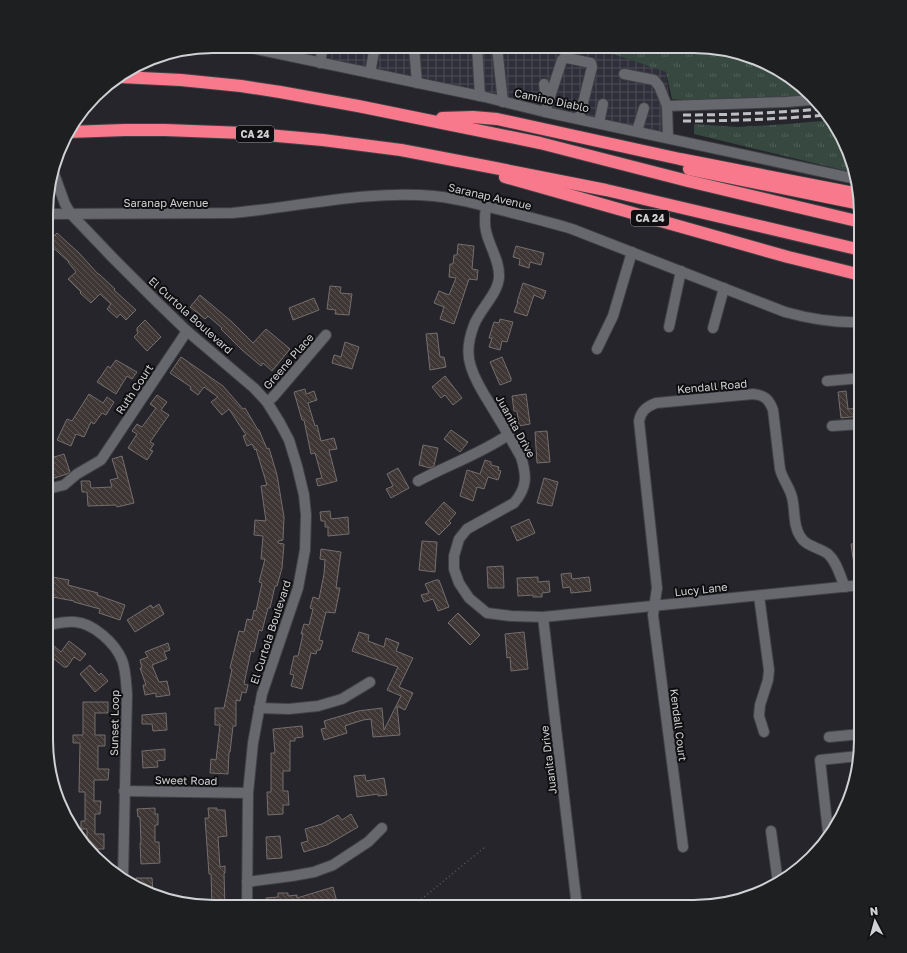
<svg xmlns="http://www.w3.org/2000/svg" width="907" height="953" viewBox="0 0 907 953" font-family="'Golos Text',sans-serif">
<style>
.industrial{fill:url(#industrial-grid)}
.grass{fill:url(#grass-tufts)}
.building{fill:url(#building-back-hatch);stroke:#756e6c}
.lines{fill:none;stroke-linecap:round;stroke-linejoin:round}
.minor-casing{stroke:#404145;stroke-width:12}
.highway-casing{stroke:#404145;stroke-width:14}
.path{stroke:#59595e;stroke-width:1.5;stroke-dasharray:1 3;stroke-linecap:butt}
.minor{stroke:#67676e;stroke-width:10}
.highway{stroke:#f7798b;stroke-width:12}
.rail{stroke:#bebfc2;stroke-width:3;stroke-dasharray:8 4;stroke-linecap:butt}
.labels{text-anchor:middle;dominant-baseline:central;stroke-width:4;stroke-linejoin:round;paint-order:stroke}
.shield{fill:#0f0f11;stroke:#96979a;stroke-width:1}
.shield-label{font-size:10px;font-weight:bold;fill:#d0d1d4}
.street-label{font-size:11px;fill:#d0d1d4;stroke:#0f0f11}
.rim{fill:none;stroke:#d0d1d4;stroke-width:2}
</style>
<defs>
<pattern id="industrial-grid" width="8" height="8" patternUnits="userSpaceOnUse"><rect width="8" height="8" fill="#2e2f3a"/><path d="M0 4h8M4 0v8" fill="none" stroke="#4b4c56"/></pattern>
<pattern id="grass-tufts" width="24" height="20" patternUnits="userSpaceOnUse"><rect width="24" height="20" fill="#36483f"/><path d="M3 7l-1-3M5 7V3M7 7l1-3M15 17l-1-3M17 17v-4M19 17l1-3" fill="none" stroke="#52615a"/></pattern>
<pattern id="building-back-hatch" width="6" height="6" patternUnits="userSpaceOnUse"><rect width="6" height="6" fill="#3e3736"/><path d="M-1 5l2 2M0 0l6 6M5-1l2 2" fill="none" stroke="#595352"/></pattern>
</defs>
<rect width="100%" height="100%" fill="#25252b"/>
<!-- industrial -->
<polygon class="industrial" points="271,46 603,47 604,51 666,72 674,139 270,52"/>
<!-- grass -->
<g class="grass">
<path d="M603 47H715L778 69 809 98C763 100 717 104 672 99L666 72 604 51Z"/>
<polygon points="833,120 852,159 855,173 694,134 694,124 737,127 787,124"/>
</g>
<!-- building -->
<g class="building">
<polygon points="57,233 79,253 98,274 99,274 115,289 114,290 136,310 126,320 120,314 117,318 107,309 111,304 100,294 91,303 80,293 81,292 68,279 76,272 68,262 69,262 49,244 49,241"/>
<polygon points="458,244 474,246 472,269 478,270 477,280 469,279 454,324 440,319 444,307 434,303 439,291 449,295 456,278 449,277 450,264 453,264 454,255 457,255"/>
<polygon points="516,246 544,253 541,265 530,262 529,268 519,265 520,259 513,257"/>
<polygon points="523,283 546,291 543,299 534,295 527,316 514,312 518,302 517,302"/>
<polygon points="330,286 341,287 340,293 352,294 349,315 335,314 336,310 327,309"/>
<polygon points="200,295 232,322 253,343 266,329 290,349 272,371 263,363 261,366 242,350 221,329 222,328 208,316 205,319 190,307"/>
<polygon points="314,298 319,310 293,320 289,308"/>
<polygon points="500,319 513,322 507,342 502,341 500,350 489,347 492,338 489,338 494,322 499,323"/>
<polygon points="145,320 161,337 147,351 134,337 138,333 137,331 137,328"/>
<polygon points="437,333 440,357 444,357 446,367 430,370 426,334"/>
<polygon points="345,342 359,347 352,369 332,363 334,355 341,357"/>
<polygon points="181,357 223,386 243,409 245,408 258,430 259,430 267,449 269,448 277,475 284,517 283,540 278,541 278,543 284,544 282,568 277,586 275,586 270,608 268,608 262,631 259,630 254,652 251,651 244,684 248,685 246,693 242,692 240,701 236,700 236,726 233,726 230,752 229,752 228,774 210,773 211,759 216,760 220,725 215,725 215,708 224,708 232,669 230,668 239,631 244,632 247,619 252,620 254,610 256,611 262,583 259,582 265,559 261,559 263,536 254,535 255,520 266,521 261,486 267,485 256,449 255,450 252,444 247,446 243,436 246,435 229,409 222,415 211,402 218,397 204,387 198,395 190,389 191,387 170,373"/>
<polygon points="502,357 511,378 511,381 500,385 490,362"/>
<polygon points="116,360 137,372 132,379 127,376 116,394 97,382 108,366 110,368"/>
<polygon points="445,376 462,398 453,405 445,395 441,398 432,387"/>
<polygon points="305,389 306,394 314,391 317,400 308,403 315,426 317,425 321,441 334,438 337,449 329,450 337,481 318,486 316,479 322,478 315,453 311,454 304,420 302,420 294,392"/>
<polygon points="846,391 848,409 861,408 861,416 841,418 838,392"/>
<polygon points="89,394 103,403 107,397 114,402 106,415 102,413 94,424 91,422 84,437 76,434 71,446 57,440 67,419 72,421"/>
<polygon points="526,394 530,424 519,426 517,411 514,411 512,396"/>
<polygon points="157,395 167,402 161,410 169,415 150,442 154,444 150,450 153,451 147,460 128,448 137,434 132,431 137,424 142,427 156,408 150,404"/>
<polygon points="451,430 468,442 460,452 444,439"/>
<polygon points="547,431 550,462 537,463 535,432"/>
<polygon points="423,445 438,448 434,466 430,468 419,465"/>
<polygon points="64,454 70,472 67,474 48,480 48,459"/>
<polygon points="122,456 134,503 117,507 116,505 88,506 87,492 82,492 81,481 90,481 91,488 112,487 110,480 118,478 112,459"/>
<polygon points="485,460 491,462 491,465 499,467 498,470 501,471 498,480 488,477 484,489 477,487 473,501 460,496 467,470 480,474"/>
<polygon points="398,468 409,488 391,498 386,489 393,486 387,474"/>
<polygon points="544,478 558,482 552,506 537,503"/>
<polygon points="444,502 456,513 449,521 451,523 439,535 425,523"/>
<polygon points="330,511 331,519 348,517 349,534 328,536 328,527 325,527 325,521 321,521 320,512"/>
<polygon points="529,519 535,533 517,541 511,527"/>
<polygon points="422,541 437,542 435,572 419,570"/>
<polygon points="860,543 861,564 854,565 851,544"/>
<polygon points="321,549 341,552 336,588 340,588 335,613 326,612 319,640 323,641 320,650 317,650 316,654 311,653 302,689 291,686 294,675 290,674 294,656 298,656 303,634 301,634 304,624 309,625 313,609 310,608 313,597 319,599 324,574 325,560 320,559"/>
<polygon points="503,566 504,588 488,588 487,567"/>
<polygon points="571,573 572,579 589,577 591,591 571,593 570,587 563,588 561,574"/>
<polygon points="47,576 69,580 68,585 98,593 97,595 125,605 120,620 99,613 100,609 74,602 74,601 47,596"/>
<polygon points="538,577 538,582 549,581 550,592 542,593 542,597 533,597 533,595 518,596 517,578"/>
<polygon points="436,580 439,580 449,607 438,611 433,599 424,602 421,595 429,593 425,584"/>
<polygon points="159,604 164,614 135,632 127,620 151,605 153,608"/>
<polygon points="458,613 480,635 470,645 448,623"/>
<polygon points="359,632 369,635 368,641 384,647 386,638 399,643 396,651 413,658 399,687 413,693 405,710 397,706 400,735 373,737 371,719 363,720 345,726 347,733 324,740 321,729 326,728 324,721 358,711 382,708 384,730 401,696 387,690 398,667 352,651"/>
<polygon points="524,632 528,669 511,671 510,657 507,658 505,634"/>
<polygon points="69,641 86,654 80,661 74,657 67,667 64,667 48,654 54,646 61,652"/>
<polygon points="168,643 170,650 164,652 167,659 152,665 159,682 167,681 170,695 156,697 156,693 145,695 143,685 146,685 140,668 142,668 140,660 148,657 145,652"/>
<polygon points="90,665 99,675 101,673 108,681 95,692 80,674"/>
<polygon points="83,702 108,702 108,713 95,713 95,735 105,735 105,746 98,746 98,769 109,769 108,780 94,780 94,801 101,801 100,814 95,814 95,834 104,834 104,849 97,849 97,854 87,845 87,829 81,829 81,821 85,821 85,792 79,792 80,743 73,743 73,735 83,735"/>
<polygon points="166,713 167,730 153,731 152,724 142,724 142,715"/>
<polygon points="302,726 303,737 295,738 295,741 290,741 290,771 283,771 283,791 288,791 289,805 283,805 283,814 268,815 267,792 271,792 271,753 275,753 273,729"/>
<polygon points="165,749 165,760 157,761 158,767 143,768 142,751"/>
<polygon points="365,775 366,781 384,778 387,795 378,796 378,794 357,797 354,776"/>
<polygon points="155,808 155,814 158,814 158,825 155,825 155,842 159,842 160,863 141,864 140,843 141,843 140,817 138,817 137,809"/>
<polygon points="208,808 217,808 217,810 225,810 227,836 218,837 220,867 225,866 225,873 224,873 225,907 212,907 211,874 209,874 205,818 209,818"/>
<polygon points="351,814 358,827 327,845 304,852 301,843 308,841 305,829 322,824 338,815 342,820"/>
<polygon points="280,836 282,858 267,859 266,837"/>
<polygon points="136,878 152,878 153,892 136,886"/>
<polygon points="333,887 337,902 322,907 266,907 266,898 278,897 278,893 288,893 288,896 297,895 297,898"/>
</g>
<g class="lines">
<!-- minor casing -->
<g class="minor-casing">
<g id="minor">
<polyline points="242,46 485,97 545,112 856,179"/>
<polyline points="414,47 417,83"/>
<polyline points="477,47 480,96"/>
<polyline points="497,47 503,102"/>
<polyline points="320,63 323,46"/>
<polyline points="370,73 375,46"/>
<polyline points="624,74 654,80 659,86 667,106 668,138"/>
<polyline points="544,84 545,93 550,98"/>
<polyline points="667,106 786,102 811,100"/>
<polyline points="545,112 562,60 564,58 567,58 591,63 592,67 579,119"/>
<polyline points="599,123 603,104"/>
<polyline points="637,131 644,108"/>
<polyline points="53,171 65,204 71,214 112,257 158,303 187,331 254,388 267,402 280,423 289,440 297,466 304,495 306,515 305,550 298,588 262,694 253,743 248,793 247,907"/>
<path d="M486 206C485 214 484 223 486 231 489 246 500 261 499 277 498 294 480 309 474 325 469 338 466 353 471 367 475 380 483 393 490 404 501 422 511 439 521 457 527 476 527 488 514 503L467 529 459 539 454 556V569L459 583 469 598 487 613 511 616 543 617 861 585"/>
<path d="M49 214 232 213C299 207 366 190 434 196 454 198 474 203 493 208 520 215 546 221 572 229L785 312C810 319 835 323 861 322"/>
<polyline points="669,327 681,271"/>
<polyline points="713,328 724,288"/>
<polyline points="597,349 613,316 632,252"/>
<polyline points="827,381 861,378"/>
<polyline points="267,402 273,397 326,335"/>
<polyline points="832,426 861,424"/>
<path d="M418 481C448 465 480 454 508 435"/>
<polyline points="48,489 64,485 77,474 101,460 187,331"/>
<polyline points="759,596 769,670 768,680 760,705 759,716 764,732"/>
<polyline points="543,617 577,907"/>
<path d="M47 625C56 624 66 621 75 622 93 623 115 643 122 660 126 670 126 683 127 694L123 878"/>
<polyline points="259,708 289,709 318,706 342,699 370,682"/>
<polyline points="829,737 861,734"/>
<polyline points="124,791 248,793"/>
<polyline points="771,831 778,883"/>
<polyline points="828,832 820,760 859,756"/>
<path d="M683 847 653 615 657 588 639 421C641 411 646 407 656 403L753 394C764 395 769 399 773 410L780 469C782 478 788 485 791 494 796 507 792 524 800 536 806 547 819 547 828 554 837 562 840 576 845 587"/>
<polyline points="247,882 292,876 314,872 333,865 368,842 382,828"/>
</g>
</g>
<!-- highway casing -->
<g class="highway-casing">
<g id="highway">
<polyline points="121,77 181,80 241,86 280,92 358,106 540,143 688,181 861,222"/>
<polyline points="442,118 473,117 497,119 680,159 859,194"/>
<polyline points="68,132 125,130 165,130 244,133 323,140 401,150 490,167 606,190 861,250"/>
<polyline points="689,169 861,204"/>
<polyline points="505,177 788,257 861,275"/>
</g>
</g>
<!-- path -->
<polyline class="path" points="412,907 485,847"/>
<!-- minor -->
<use href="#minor" class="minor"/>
<!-- highway -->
<use href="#highway" class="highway"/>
<!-- rail -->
<g class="rail">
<path d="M683 115C729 115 775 113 821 109"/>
<path d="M683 121C731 121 779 119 827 115"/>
</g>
</g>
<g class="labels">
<!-- shield labels -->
<g class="shield">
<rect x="236" y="126" width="38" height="16" rx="3"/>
<rect x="631" y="210" width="38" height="16" rx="3"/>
</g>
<g class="shield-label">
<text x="255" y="134">CA 24</text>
<text x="650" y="218">CA 24</text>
</g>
<!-- street labels -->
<g class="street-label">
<text transform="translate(552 100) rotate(12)">Camino Diablo</text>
<text transform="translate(490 196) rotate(13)">Saranap Avenue</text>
<text x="166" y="202">Saranap Avenue</text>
<text transform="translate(191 315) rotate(42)">El Curtola Boulevard</text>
<text transform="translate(288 361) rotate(-49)">Greene Place</text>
<text transform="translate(712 386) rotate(-5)">Kendall Road</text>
<text transform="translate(134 389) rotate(-56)">Ruth Court</text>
<text transform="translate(516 426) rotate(61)">Juanita Drive</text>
<text transform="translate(701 589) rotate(-6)">Lucy Lane</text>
<text transform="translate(270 632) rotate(-72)">El Curtola Boulevard</text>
<text transform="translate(114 723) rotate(-89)">Sunset Loop</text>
<text transform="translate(679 725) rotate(83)">Kendall Court</text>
<text transform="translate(548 760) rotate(-97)">Juanita Drive</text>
<text transform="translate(186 780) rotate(1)">Sweet Road</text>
</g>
</g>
<!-- crop -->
<path d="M0 0H907V953H0ZM213 53H694A160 160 0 0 1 854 213V740A160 160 0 0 1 694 900H213A160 160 0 0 1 53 740V213A160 160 0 0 1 213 53Z" fill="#1e1f21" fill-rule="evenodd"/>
<path class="rim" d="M213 53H694A160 160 0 0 1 854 213V740A160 160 0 0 1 694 900H213A160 160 0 0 1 53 740V213A160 160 0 0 1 213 53Z"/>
<!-- north arrow -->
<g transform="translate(875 921) rotate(354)" stroke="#0f0f11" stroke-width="3" paint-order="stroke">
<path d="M0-3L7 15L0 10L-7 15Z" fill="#d0d1d4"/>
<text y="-6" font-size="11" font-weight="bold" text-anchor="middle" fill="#d0d1d4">N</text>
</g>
</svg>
